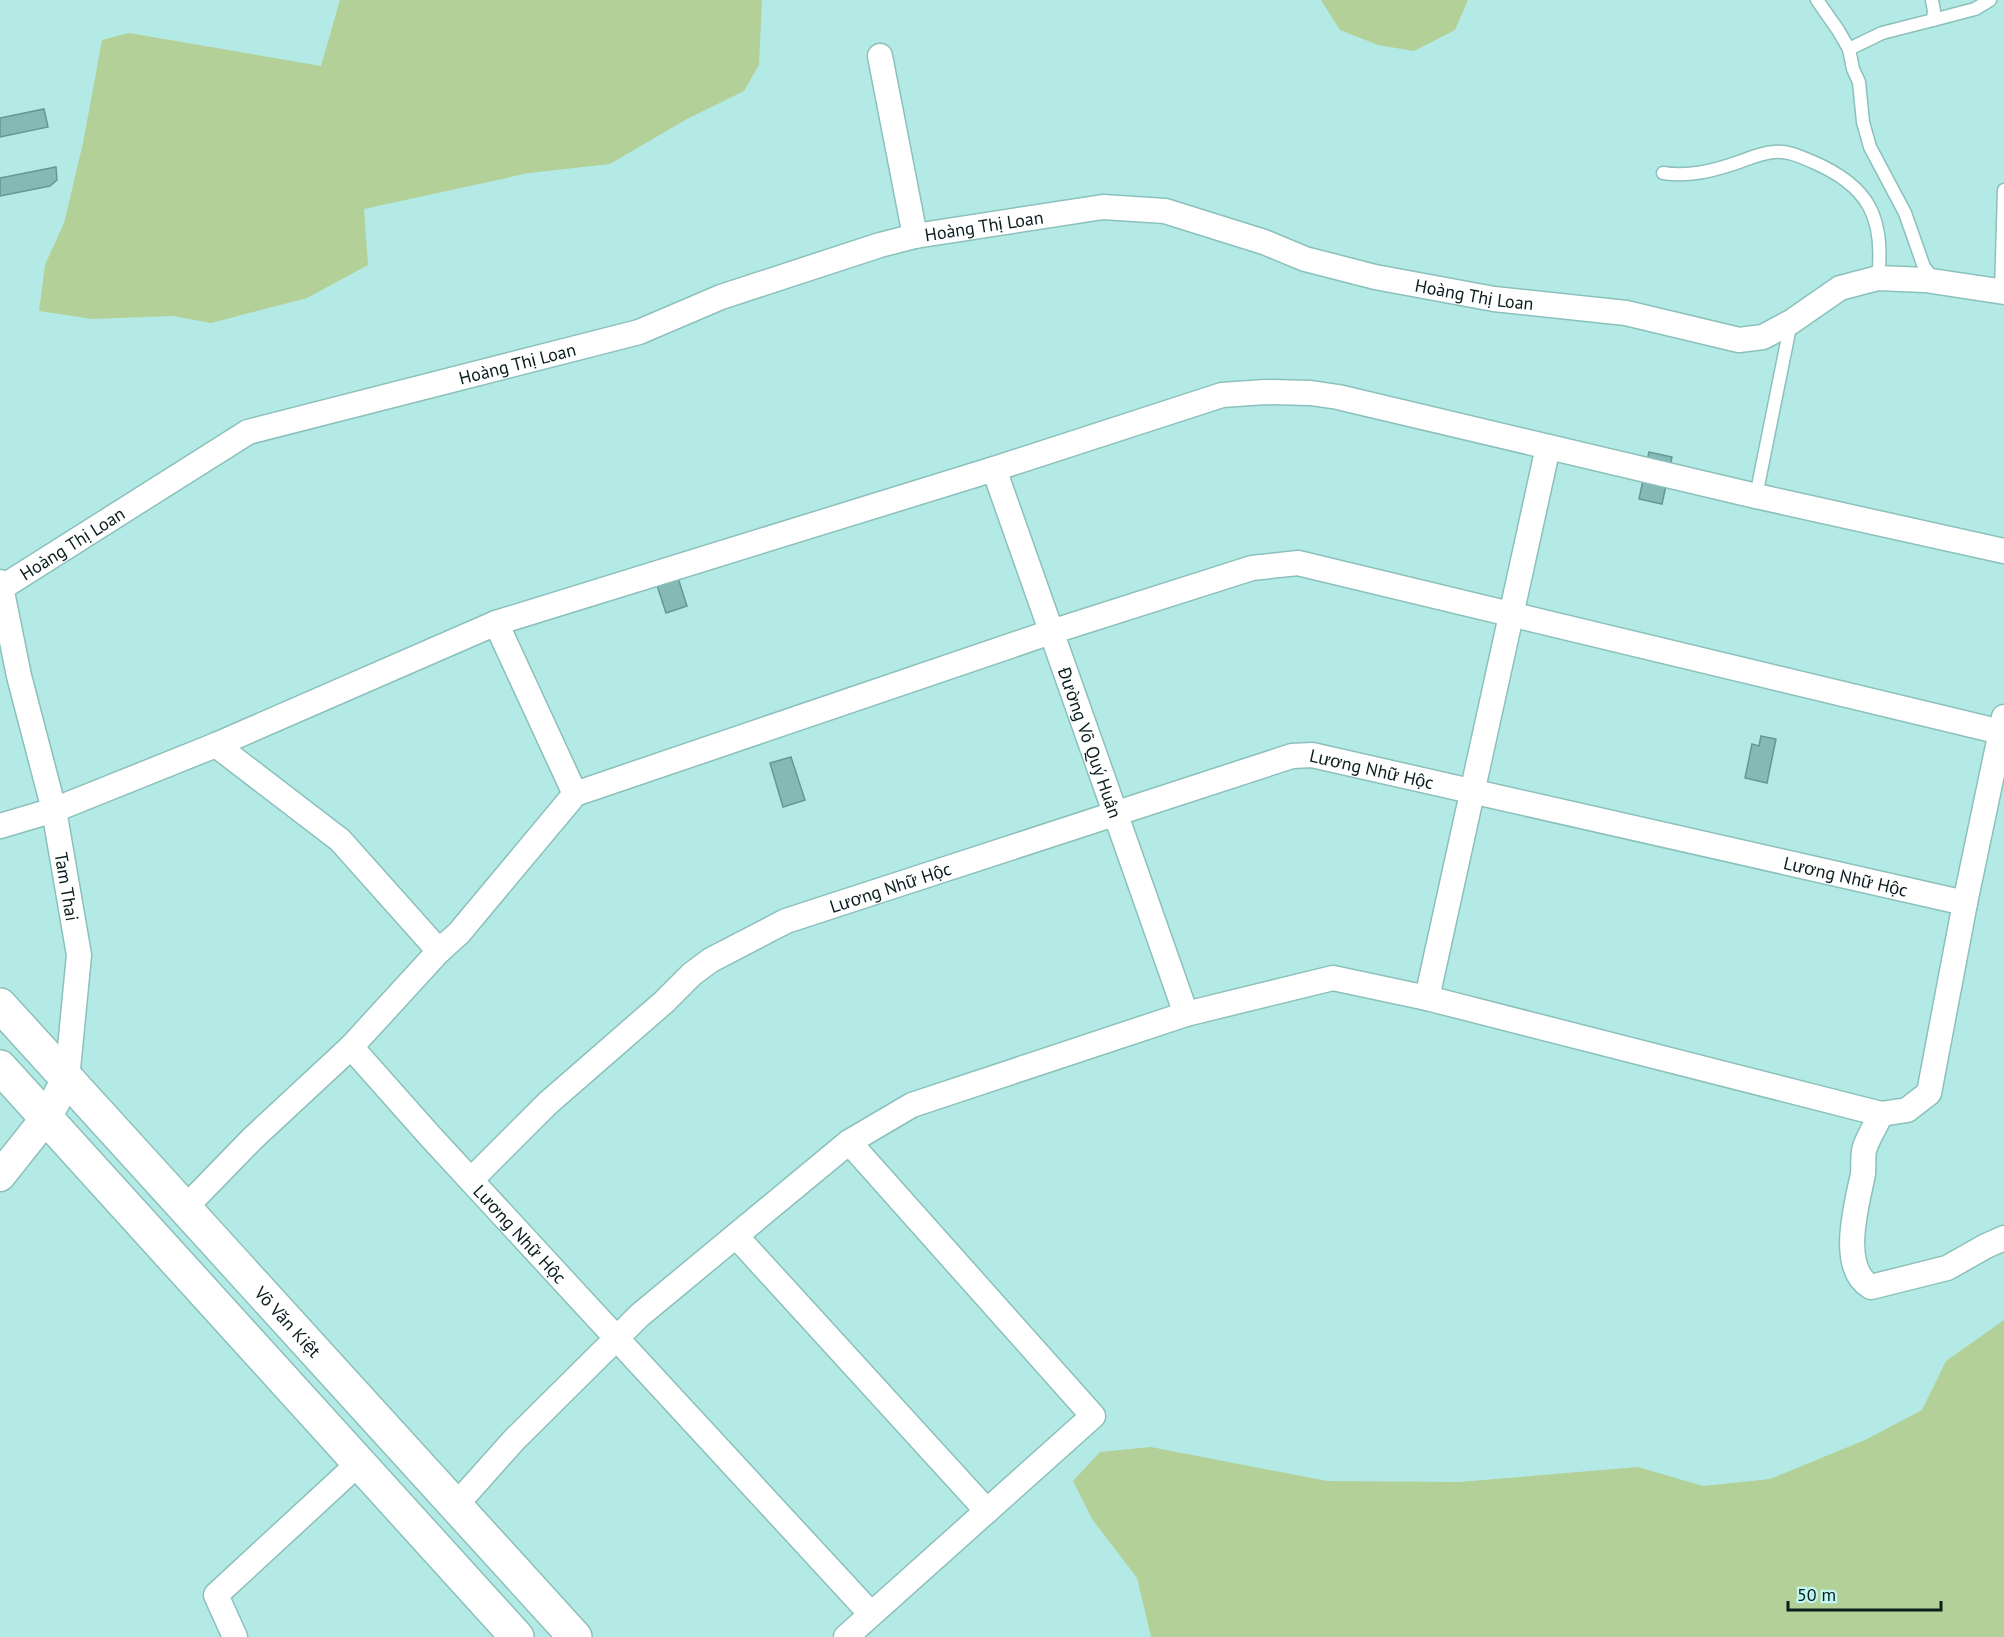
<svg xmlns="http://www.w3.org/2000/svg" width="2004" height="1637" viewBox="0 0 2004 1637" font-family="'PT Sans',sans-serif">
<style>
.green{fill:#b3d098}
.building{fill:#84b9b5;stroke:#659895;stroke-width:1.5}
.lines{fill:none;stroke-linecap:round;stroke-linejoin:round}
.service-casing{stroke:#8bc0bc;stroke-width:15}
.minor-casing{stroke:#8bc0bc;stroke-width:27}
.tertiary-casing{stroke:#8bc0bc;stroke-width:33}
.primary-casing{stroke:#8bc0bc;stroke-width:36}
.service{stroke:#fff;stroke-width:12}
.minor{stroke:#fff;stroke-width:24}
.tertiary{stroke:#fff;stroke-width:30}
.primary{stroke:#fff;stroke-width:33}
.labels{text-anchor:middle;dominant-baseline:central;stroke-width:4.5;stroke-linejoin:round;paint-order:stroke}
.street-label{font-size:18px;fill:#091e1d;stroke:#c1f7f3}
</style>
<rect width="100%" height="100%" fill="#b4eae6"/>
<!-- green -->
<g class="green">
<polygon points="340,0 762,0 759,65 744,91 687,119 610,164 529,173 364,209 368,265 307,298 211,323 173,316 92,319 39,311 45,265 64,223 83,143 102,40 129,33 321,66"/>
<polygon points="1321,0 1468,0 1455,30 1414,51 1378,45 1340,30"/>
<polygon points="2004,1320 2004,1637 1151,1637 1137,1578 1092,1519 1073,1481 1100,1452 1151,1447 1327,1481 1459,1482 1638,1467 1703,1486 1770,1479 1865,1440 1922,1410 1946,1361"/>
</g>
<!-- building -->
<g class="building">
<polygon points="44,109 48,127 0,137 0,118"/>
<polygon points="56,167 57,180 50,186 0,196 0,178"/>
<polygon points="1649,452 1672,457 1662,504 1639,499"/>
<polygon points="673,562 687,606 666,613 653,573"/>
<polygon points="1761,736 1776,739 1767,783 1745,778 1752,744 1759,746"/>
<polygon points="791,757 805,800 783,807 770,763"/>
</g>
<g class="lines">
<!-- service casing -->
<g class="service-casing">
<g id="service">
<polyline points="1817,0 1838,30 1849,49"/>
<polyline points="1932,0 1934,11 1933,20 1882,33 1849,49 1853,69 1859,82 1863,122 1870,147 1905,213 1924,267 1935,281"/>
<polyline points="1933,20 1975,9 1990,0"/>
<path d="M1663 173C1689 177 1713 171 1739 162 1750 158 1761 153 1774 152 1787 150 1801 157 1813 162 1869 186 1885 218 1878 278"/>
<polyline points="2001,291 2004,190"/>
<polyline points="1756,496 1791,322"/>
</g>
</g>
<!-- minor casing -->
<g class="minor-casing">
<g id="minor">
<polyline points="880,56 915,236"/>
<path id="s1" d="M994 469 1186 1014"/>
<path id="s2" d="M0 582 19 676 54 810 79 955 67 1079"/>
<path id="s3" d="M1 588 248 432 639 332 721 297 880 245 915 236 1103 207 1165 211 1264 242 1305 259 1375 277 1494 299 1626 313 1739 340 1763 337 1791 322 1840 288 1878 278 1925 280 2004 292"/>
<polyline points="496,623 575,794"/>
<polyline points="216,745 340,840 439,951"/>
<polyline points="0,826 54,810 216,745 496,623 994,469 1222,395 1265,392 1311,393 1338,397 1756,496 2004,551"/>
<polyline points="1427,998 1548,447"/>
<path id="s4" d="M351 1047 430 1136 871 1614"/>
<path d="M1881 1114C1876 1125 1869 1136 1865 1147 1862 1155 1864 1166 1863 1174 1857 1204 1838 1268 1871 1287L1947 1268 1986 1246 2004 1238"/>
<path id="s5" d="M471 1180 548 1103 664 1002 692 974 711 960 786 921 1292 756 1312 755 1965 903"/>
<polyline points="185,1208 252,1139 351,1047 439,951 459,933 575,794 1051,632 1252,568 1298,563 2001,732"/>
<polyline points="736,1236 987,1511"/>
<polyline points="456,1505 514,1440 640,1315 849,1142 912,1105 1186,1014 1333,978 1427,998 1881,1114 1907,1110 1929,1093 1965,903 2004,717"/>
<polyline points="235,1637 216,1595 359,1463"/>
<polyline points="846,1637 1093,1416 849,1142"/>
</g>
</g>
<!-- tertiary casing -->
<g class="tertiary-casing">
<polyline id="tertiary" points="0,1176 46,1118 67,1079"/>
</g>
<!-- primary casing -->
<g class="primary-casing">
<g id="primary">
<path id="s6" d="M0 1005 575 1637"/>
<polyline points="0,1067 517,1637"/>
</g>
</g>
<!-- service -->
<use href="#service" class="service"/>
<!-- minor -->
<use href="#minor" class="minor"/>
<!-- tertiary -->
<use href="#tertiary" class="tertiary"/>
<!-- primary -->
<use href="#primary" class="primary"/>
</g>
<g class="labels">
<!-- street labels -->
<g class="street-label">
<text stroke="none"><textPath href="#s3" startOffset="1058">Hoàng Thị Loan</textPath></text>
<text stroke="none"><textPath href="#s3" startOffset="1562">Hoàng Thị Loan</textPath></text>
<text stroke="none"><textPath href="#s3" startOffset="570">Hoàng Thị Loan</textPath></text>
<text stroke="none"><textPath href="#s3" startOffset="84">Hoàng Thị Loan</textPath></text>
<text stroke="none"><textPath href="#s1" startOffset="290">Đường Võ Quý Huân</textPath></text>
<text stroke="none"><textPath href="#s5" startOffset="1024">Lương Nhữ Hộc</textPath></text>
<text stroke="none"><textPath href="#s5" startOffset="1510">Lương Nhữ Hộc</textPath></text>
<text stroke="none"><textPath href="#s2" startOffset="312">Tam Thai</textPath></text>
<text stroke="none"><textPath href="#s5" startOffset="520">Lương Nhữ Hộc</textPath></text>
<text stroke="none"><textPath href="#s4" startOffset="252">Lương Nhữ Hộc</textPath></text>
<text stroke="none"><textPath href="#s6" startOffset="428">Võ Văn Kiệt</textPath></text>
</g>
</g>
<!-- scale -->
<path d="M1788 1601v9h153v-9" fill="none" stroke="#091e1d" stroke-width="3"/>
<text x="1797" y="1601" font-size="18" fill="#091e1d" stroke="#c1f7f3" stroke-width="4.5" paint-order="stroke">50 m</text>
</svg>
